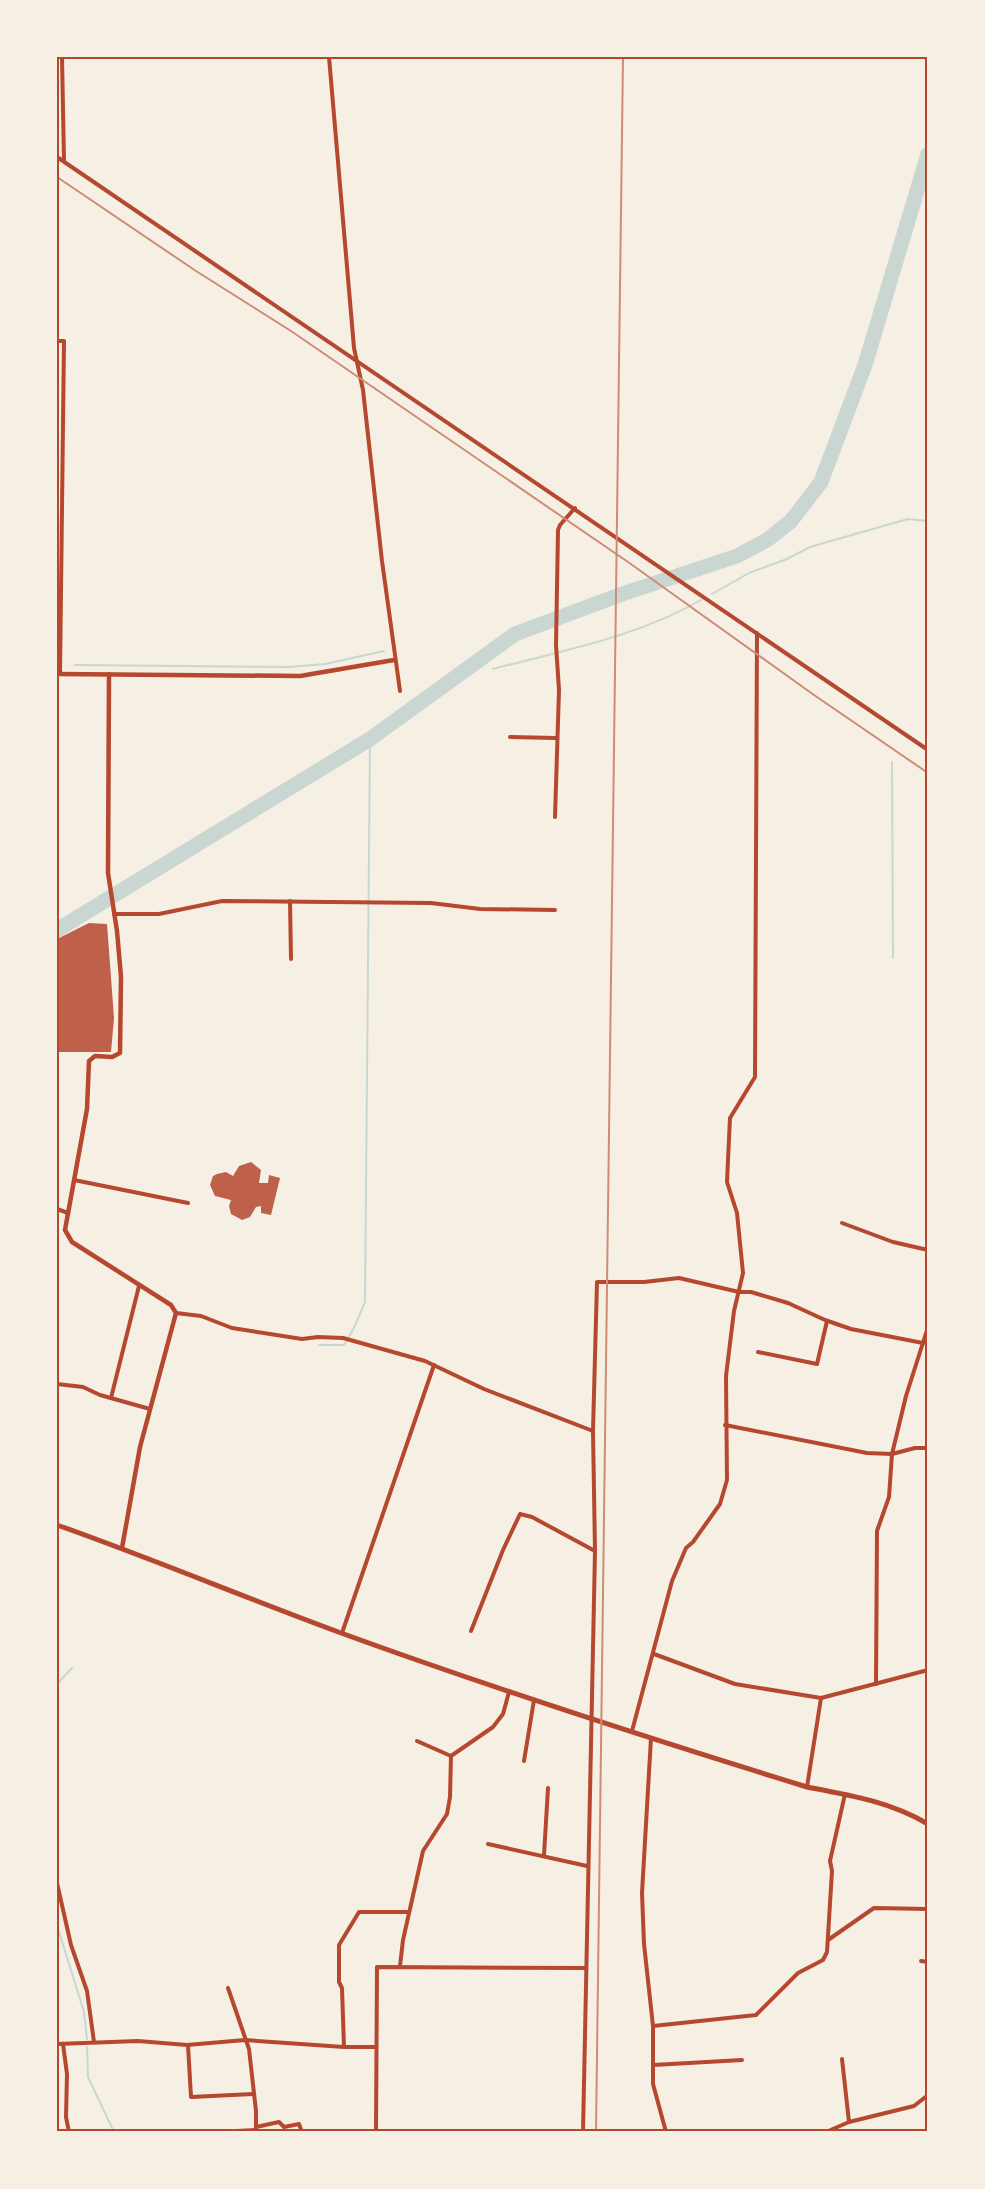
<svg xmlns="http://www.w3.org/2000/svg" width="985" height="2189" viewBox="0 0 985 2189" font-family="'IBM Plex Serif',serif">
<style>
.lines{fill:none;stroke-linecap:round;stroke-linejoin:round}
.stream{stroke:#c9d6d2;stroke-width:2}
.river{stroke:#c9d6d2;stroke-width:15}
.building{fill:#bf614a}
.minor{stroke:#b5482f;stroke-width:4}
.tertiary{stroke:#b5482f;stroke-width:4.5}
.secondary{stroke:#b5482f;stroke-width:5}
.rail{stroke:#cf8b77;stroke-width:2}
.neatline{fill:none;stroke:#b5482f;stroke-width:2}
</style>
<rect width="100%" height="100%" fill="#f6efe4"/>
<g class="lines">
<!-- stream -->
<g class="stream">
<polyline points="712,594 749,573 787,559 810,547 908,519 928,521"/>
<polyline points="75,665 288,667 325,664 384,651"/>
<path d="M493 669C564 650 637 637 701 600"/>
<polyline points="892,762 893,958"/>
<polyline points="319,1345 344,1345 354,1328 365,1302 370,739"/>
<polyline points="57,1684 72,1668"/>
<polyline points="57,1925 84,2012 87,2039"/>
<polyline points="87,2047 88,2077 114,2132"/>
</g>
<!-- river -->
<polyline class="river" points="57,930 370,739 515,634 622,594 737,556 767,540 791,521 821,482 865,365 928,154"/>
</g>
<!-- building -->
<g class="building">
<polygon points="89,923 107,924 114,1018 111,1052 57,1052 57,939"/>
<polygon points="251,1162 261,1170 259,1183 268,1183 269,1175 280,1178 271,1215 261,1213 261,1206 256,1207 250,1217 242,1220 231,1214 229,1206 231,1200 215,1196 210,1185 213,1176 217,1174 226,1172 233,1176 239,1166"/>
</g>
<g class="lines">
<!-- minor -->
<g class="minor">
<polyline points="62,57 64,161"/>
<polyline points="329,57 354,348 363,390 382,561 400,691"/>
<polyline points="57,157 928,750"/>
<polyline points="57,341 64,341 60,674"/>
<polyline points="510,737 556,738"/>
<polyline points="555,817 559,690 556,645 558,530 560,525 575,508"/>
<polyline points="290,901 291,959"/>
<polyline points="114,914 159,914 222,901 431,903 480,909 555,910"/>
<polyline points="74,1180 188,1203"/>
<polyline points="57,1209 68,1213"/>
<polyline points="842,1223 893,1242 928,1250"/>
<polyline points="176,1313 201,1316 232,1328 302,1339 318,1337 343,1338 425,1361 484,1389 593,1431"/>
<polyline points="758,1352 817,1364 827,1321"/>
<polyline points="57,1384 83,1387 100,1395 150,1409"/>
<polyline points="111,1398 139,1286"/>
<polyline points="725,1425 867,1453 892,1454 915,1448 928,1448"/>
<polyline points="471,1631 503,1550 520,1514 532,1517 595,1551"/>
<polyline points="342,1633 434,1365"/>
<polyline points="654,1654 735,1684 821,1698 928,1670"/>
<polyline points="876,1684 877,1531 889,1497 892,1454 906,1396 928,1327"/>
<polyline points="632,1731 672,1581 686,1548 693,1542 720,1504 727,1480 726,1376 734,1311 743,1273 737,1213 727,1182 730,1118 755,1077 757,633"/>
<polyline points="651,1738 642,1893 644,1944 653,2026 653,2084 666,2132"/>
<polyline points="417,1741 451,1756"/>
<polyline points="524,1761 534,1700"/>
<polyline points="807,1787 821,1698"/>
<polyline points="488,1844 587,1866"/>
<polyline points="544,1855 548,1788"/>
<polyline points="57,1883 71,1945 87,1991 94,2042"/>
<polyline points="828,1940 874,1908 928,1909"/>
<polyline points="921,1961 928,1962"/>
<polyline points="400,1966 403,1940 423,1851 447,1814 450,1797 451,1756 493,1727 503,1714 509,1692"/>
<polyline points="228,1988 249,2049 256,2111 256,2132"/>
<polyline points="653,2026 756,2015 798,1973 823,1960 827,1952 832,1871 830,1861 845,1794"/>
<polyline points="57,2044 138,2041 187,2045 245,2040 344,2047 375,2047"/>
<polyline points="63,2044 67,2074 66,2117 69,2132"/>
<polyline points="188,2045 191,2097 253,2094"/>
<polyline points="344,2047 342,1988 339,1982 339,1945 359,1912 409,1912"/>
<polyline points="842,2059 849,2122"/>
<polyline points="653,2065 742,2060"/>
<polyline points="256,2127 279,2122 284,2127 299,2124 302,2132"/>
<polyline points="217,2132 256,2130"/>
<polyline points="376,2132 377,1967 585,1968"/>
<polyline points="583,2132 595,1551 593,1431 597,1282 644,1282 679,1278 739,1292 751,1292 788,1303 825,1320 851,1329 923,1343"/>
<polyline points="826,2132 849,2122 914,2106 928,2095"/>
</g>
<!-- tertiary -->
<g class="tertiary">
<polyline points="57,674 300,676 394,660"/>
<polyline points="109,674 108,873 117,931 121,977 120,1053 112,1057 95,1056 89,1061 87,1109 65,1230 72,1242 171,1305 176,1313 140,1447 122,1548"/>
</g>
<!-- secondary -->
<path class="secondary" d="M57 1525C153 1559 246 1598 341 1633 495 1689 651 1739 807 1787 850 1795 891 1802 928 1824"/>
<!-- rail -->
<g class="rail">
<polyline points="57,177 196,271 291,331 628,562 814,695 928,773"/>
<polyline points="596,2132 623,57"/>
</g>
</g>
<!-- border -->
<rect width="985" height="2189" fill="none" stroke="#f6efe4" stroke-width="117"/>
<rect x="58" y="58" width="868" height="2072" class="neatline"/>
</svg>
